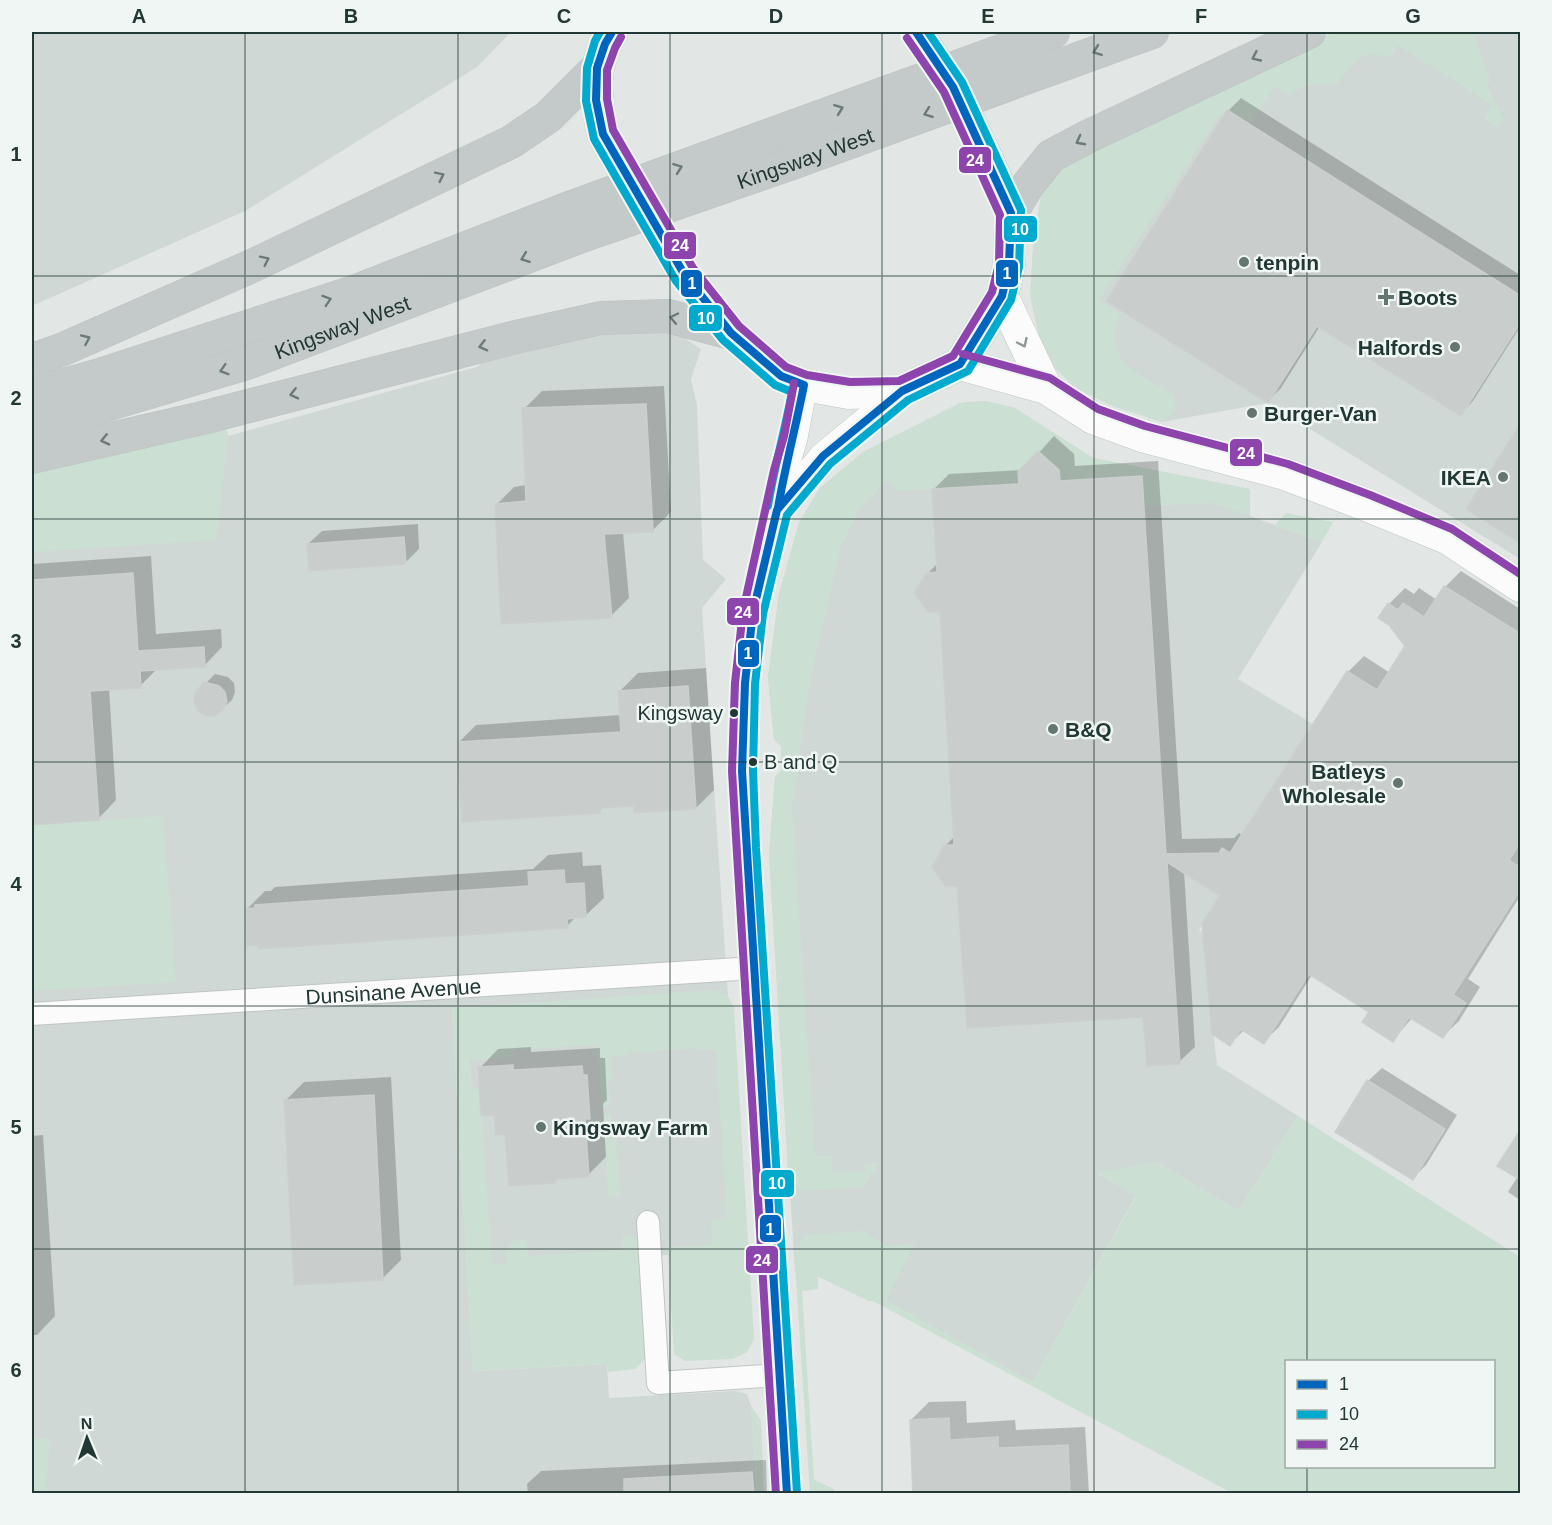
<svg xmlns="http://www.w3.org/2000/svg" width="1552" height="1525" viewBox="0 0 1552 1525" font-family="Helvetica,sans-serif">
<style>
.built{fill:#d0d8d5}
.green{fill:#ccdfd3;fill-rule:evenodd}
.shadow{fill:#0003}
.building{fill:#c9cecc;stroke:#cbd0ce;stroke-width:1.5}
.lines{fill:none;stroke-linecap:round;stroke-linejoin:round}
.minor-casing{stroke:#bfc4c2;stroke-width:24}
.tertiary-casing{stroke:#bfc4c2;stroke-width:28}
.secondary-casing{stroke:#bec5c3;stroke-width:33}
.trunk-casing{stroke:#bcc3c1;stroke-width:34}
.minor{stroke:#fbfbfb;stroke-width:22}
.tertiary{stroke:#fbfbfb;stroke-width:27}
.secondary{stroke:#fbfbfb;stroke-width:32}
.trunk{stroke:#c4cac9;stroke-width:33}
.secondary-bridge-casing{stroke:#bec5c3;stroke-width:33;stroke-linecap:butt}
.secondary-bridge{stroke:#fbfbfb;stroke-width:32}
.bus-1-casing{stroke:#f0f6f4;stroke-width:12}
.bus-2-casing{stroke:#f0f6f4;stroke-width:12}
.bus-3-casing{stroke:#f0f6f4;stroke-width:12}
.bus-1{stroke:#0065bd;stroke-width:8}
.bus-2{stroke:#00a9ce;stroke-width:8}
.bus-3{stroke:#8e44ad;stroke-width:8}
.oneway{stroke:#6b7a77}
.oneway2{stroke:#8e9a98}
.grid{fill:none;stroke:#223834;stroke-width:1.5;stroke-opacity:0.55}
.poi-dot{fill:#657572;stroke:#f0f6f4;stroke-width:2}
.bus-dot{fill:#223834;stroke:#f0f6f4;stroke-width:2}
.labels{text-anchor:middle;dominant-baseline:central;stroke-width:5;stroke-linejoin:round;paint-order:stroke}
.bus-label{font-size:20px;fill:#223834;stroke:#f0f6f4;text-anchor:end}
.street-label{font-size:21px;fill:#223834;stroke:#f0f6f4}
.poi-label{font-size:21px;font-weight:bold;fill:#223834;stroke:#f0f6f4;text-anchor:start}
.line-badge{stroke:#f0f6f4;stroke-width:2}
.badge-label{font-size:16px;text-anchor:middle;font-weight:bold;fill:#fff}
.neatline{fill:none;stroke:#223834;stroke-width:2}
.grid-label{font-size:20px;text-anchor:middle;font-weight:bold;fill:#223834}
</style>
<rect width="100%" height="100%" fill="#e2e7e5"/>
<!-- built -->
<g class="built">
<polygon points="32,32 511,32 477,67 245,211 32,306"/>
<polygon points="1333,32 1520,32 1520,559 1268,403 1162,422 1110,405 1073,386 1030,296 1034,234"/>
<polygon points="623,325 655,326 680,335 701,349 691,379 697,405 703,560 726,579 702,608 728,996 715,991 452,1008 473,1371 607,1364 609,1398 735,1391 747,1394 751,1406 757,1493 32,1494 32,505 225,453 228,436 477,367 491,355"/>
<polygon points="985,401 1015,408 1093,458 1250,489 1250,516 1322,542 1238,679 1313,724 1230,853 1222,848 1219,853 1199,854 1220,896 1199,930 1210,937 1204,947 1217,1065 1298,1116 1239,1211 1156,1162 1098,1174 1136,1195 1033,1382 873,1301 869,1301 817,1276 795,1272 769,855 775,777 781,770 781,746 774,739 768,678 779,594 799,523 820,488 863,452 960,403"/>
<polygon points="468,1036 721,1037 740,1250 483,1268"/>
</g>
<!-- green -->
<g class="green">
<path d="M1333 32H1476V40L1491 82 1486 84 1504 119 1497 127 1485 119 1492 105 1398 45 1389 58C1362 46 1352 65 1337 84 1318 83 1306 83 1290 95L1275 86 1249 124 1227 110 1224 115 1220 114 1099 300 1120 313C1100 362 1139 373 1174 395L1176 412 1162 422 1110 405 1073 386 1049 362 1040 341 1030 296 1034 234 1043 184 1080 151Z"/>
<polygon points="985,401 1015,408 1093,458 1250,489 1249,515 1212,503 1144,506 1142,476 1060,481 1059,470 1038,451 1018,472 1019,484 898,491 887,480 859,510 841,546 810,681 792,807 815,1156 832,1156 833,1173 865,1172 865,1164 880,1163 862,1187 805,1191 793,1183 788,1173 769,855 775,777 781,770 781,746 774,739 768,678 779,594 799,523 820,488 863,452 960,403"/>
<polygon points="226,422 228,436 216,540 32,552 32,467"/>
<polygon points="1286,513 1333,522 1322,542 1275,525"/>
<polygon points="163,816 176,982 32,991 32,825"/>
<polygon points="715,990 728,996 734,1008 754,1339 747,1352 733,1359 685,1361 674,1354 667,1238 670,1238 671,1247 712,1245 711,1220 727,1219 716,1050 699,1050 698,1048 627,1053 627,1055 611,1057 613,1081 608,1081 610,1106 602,1107 598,1045 512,1050 512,1056 470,1060 471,1089 480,1089 492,1265 506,1264 506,1251 514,1241 527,1240 528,1256 623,1250 622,1234 639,1239 646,1358 635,1369 608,1372 607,1364 473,1371 452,1008"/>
<polygon points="611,1114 612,1139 616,1139 620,1196 608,1197 603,1115"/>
<path d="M1298 1116 1520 1257V1493H1232L873 1301H869L818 1276V1289L802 1291 814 1480 834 1489V1493H810L794 1249 807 1235 863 1231 886 1246 915 1244 886 1300 1033 1382 1136 1196 1097 1173 1156 1162 1239 1211ZM1286 1362H1494V1466H1286Z"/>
<polygon points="751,1406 761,1420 764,1493 757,1493"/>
<polygon points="50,1438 46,1493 32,1493 32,1439"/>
</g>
<!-- shadow -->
<g class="shadow">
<polygon points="1241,98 1520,275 1520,327 1473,401 1461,414 1320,326 1281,388 1268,401 1228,111"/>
<polygon points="664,386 671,512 652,531 623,532 629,598 611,616 496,505 514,487 526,485 524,409 542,391"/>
<polygon points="1054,436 1074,454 1075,466 1158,461 1182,839 1234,838 1239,833 1243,836 1348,672 1364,656 1390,673 1407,646 1389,604 1405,588 1414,594 1419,588 1437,600 1445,587 1461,571 1520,609 1520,896 1468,979 1480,987 1459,1021 1443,1036 1413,1017 1393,1040 1371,1012 1312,975 1279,1027 1263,1042 1244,1030 1230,1044 1222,895 1184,871 1195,1047 1179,1062 1145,1015 958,884 945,846 955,836 942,610 927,574 938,563 933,490 949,474 1023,470"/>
<polygon points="418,524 419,549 406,562 308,544 322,531"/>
<polygon points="151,556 156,634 221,629 222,647 204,666 157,669 140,686 109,688 116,800 98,819 32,823 32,564"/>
<polygon points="706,668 714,790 696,808 635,804 604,806 599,811 458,743 476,725 621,715 620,691 638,673"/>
<polygon points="215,674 228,677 234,683 235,692 232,700 222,709 206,683"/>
<polygon points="582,852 583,866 601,865 604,898 585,916 577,916 567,926 246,910 265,891 271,891 275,887 533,869 548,855"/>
<polygon points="531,1047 531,1052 600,1048 600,1058 605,1058 607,1100 603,1104 606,1157 588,1175 559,1177 555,1181 507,1133 496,1113 480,1068 498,1049"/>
<polygon points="1382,1068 1457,1115 1426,1165 1413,1178 1368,1081"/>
<polygon points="391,1077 401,1260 383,1278 286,1100 304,1082"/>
<polygon points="1520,1132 1520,1200 1508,1192 1518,1176"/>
<polygon points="43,1135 55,1316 37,1335 32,1335 32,1136"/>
<polygon points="966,1401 967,1423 1015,1420 1016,1430 1085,1427 1089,1494 914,1494 911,1420 929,1402"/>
<polygon points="766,1460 767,1494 528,1494 527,1484 541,1471"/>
</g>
<!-- building -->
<g class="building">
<polygon points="1227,110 1521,296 1521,322 1461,416 1317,326 1268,403 1106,301"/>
<polygon points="646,404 653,532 604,534 612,618 501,624 495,504 526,501 522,408"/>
<polygon points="1521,423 1521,544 1466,509"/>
<polygon points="1038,451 1059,470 1060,481 1142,476 1166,854 1219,853 1222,848 1230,853 1347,671 1377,690 1405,646 1389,625 1378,618 1388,603 1398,610 1403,603 1424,617 1444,586 1521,634 1521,841 1509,860 1521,868 1521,889 1453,995 1466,1003 1443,1038 1409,1017 1393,1042 1362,1022 1369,1012 1309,974 1264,1044 1241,1029 1230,1046 1212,1034 1202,924 1220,896 1167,862 1180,1064 1147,1066 1143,1017 967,1028 957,886 945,886 932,867 944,845 954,845 940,612 928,612 914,593 926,573 937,572 932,489 1019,484 1018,472"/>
<polygon points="404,537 406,564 309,571 307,544"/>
<polygon points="133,573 138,651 204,647 205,667 140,671 141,688 90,691 99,820 32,825 32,580"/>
<polygon points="204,682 219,686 225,692 227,702 223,710 215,716 206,716 198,711 194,703 195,693"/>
<polygon points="688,686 696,809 634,813 634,806 600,808 600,813 462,822 457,742 621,732 618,691"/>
<polygon points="564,870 565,884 584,883 586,917 567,919 568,928 258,949 258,945 247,946 245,909 255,908 255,905 529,886 528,872"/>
<polygon points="513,1065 513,1070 582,1066 583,1075 587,1075 590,1119 585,1119 589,1177 556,1179 556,1183 509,1186 505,1134 496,1135 494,1115 481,1116 478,1067"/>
<polygon points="1367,1080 1445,1129 1413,1180 1335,1132"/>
<polygon points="374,1095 383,1280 294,1285 284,1100"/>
<polygon points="1521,1129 1521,1180 1497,1166"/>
<polygon points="949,1418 950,1440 998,1437 998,1448 1068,1445 1070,1494 913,1494 910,1420"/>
<polygon points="752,1472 754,1494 624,1494 624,1479"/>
</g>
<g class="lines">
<!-- minor casing -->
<g class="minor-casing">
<g id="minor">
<path id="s1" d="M32 1014 754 968"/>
<polyline points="648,1222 658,1383 780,1375"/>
</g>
</g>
<!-- tertiary casing -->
<g class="tertiary-casing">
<g id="tertiary">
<polyline points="778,510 823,456 902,391"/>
<polyline points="787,1494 746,849 742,771 745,683 753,612 777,510 784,472 794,438 804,385"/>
</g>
</g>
<!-- secondary casing -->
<g class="secondary-casing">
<g id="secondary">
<path d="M603 134C595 95 591 67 612 32"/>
<polyline points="684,274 731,333 781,376 804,385 849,393 902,391 960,364 1002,296 1009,265 1011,213 987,159"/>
<polyline points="1002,296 1046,388"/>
<polyline points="960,364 1046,388 1093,418 1142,436 1285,474 1366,505 1447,538 1520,586"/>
</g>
</g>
<!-- trunk casing -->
<g class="trunk-casing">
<g id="trunk">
<polyline points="1011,213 1028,185 1051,156 1087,137 1309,32"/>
<polyline points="32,360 61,350 254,265 511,142 548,117 597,68"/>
<polyline points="32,394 97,376 351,293 564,210 1053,32"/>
<path id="s2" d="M32 427 247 363 579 237 795 162 1152 32"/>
<polyline points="32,457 202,418 516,337 601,318 668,316 731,333"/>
</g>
</g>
<!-- minor -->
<use href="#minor" class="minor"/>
<!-- tertiary -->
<use href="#tertiary" class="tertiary"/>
<!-- secondary -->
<use href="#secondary" class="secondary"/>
<!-- trunk -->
<use href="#trunk" class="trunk"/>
<!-- secondary-bridge casing -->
<g class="secondary-bridge-casing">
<g id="secondary-bridge">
<polyline points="916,32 953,87 987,159"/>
<polyline points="603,134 684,274"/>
</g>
</g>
<!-- secondary-bridge -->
<use href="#secondary-bridge" class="secondary-bridge"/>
<!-- bus-1 casing -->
<g class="bus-1-casing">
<g id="bus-1">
<path d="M612 32 605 44 597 68 596 100 603 134 684 274 731 333 781 376 804 385C796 426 785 467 778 508"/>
<polyline points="787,1494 742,771 745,683 753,612 777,510 823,456 902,391 960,364 1002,296 1009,265 1011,213 953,87 916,32"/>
</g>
</g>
<!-- bus-2 casing -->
<g class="bus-2-casing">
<g id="bus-2">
<path d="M600 32 595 41 587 68 586 101 594 139 676 281 723 340 775 385 792 392C785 430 774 468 768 506"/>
<polyline points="797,1493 756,848 753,771 755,684 763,614 787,515 830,464 908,400 968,371 1011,300 1019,267 1021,210 962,82 928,32"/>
</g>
</g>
<!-- bus-3 casing -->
<g class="bus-3-casing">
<g id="bus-3">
<polyline points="621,37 615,48 607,70 607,99 613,130 693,268 739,326 786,367 807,375 850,382 899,381 953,356 992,292 999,264 1000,215 944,92 907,38"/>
<polyline points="963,354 1050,378 1098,409 1145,426 1288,464 1370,495 1452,529 1520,574"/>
<polyline points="776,1494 732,771 735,683 743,611 774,470 784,436 794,383"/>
</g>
</g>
<!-- bus-1 -->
<use href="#bus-1" class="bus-1"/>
<!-- bus-2 -->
<use href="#bus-2" class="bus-2"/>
<!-- bus-3 -->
<use href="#bus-3" class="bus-3"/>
</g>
<!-- one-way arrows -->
<defs><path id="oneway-chevron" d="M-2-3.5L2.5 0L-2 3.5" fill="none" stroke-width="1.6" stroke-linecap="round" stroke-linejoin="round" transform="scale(1.5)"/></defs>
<g class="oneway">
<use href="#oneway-chevron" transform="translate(1097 51) rotate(160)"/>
<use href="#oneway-chevron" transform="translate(1256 57) rotate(155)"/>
<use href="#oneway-chevron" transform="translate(839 109) rotate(-20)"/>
<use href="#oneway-chevron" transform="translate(928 113) rotate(160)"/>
<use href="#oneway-chevron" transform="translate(1080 141) rotate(152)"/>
<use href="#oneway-chevron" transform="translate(678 168) rotate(-20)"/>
<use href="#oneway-chevron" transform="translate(440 176) rotate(-26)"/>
<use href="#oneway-chevron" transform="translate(525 258) rotate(159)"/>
<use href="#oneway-chevron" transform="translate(265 260) rotate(-26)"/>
<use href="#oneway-chevron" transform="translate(327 300) rotate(-18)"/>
<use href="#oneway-chevron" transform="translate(674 318) rotate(-168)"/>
<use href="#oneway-chevron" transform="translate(86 339) rotate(-24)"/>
<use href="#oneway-chevron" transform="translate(483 346) rotate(166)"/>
<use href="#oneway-chevron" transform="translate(224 370) rotate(163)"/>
<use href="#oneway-chevron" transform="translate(294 394) rotate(166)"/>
<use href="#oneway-chevron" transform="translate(105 440) rotate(167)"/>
</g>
<use class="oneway2" href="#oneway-chevron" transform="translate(1023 343) rotate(65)"/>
<!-- grid -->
<path class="grid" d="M245 32V1494M458 32V1494M670 32V1494M882 32V1494M1094 32V1494M1307 32V1362M32 276H1520M32 519H1520M32 762H1520M32 1006H1520M32 1249H1520M1307 1466V1494"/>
<!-- markers -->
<g class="poi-dot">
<circle cx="1244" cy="262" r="6"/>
<path d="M1383 288h6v6h6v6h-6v6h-6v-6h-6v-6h6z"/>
<circle cx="1455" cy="347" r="6"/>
<circle cx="1252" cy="413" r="6"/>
<circle cx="1503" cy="477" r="6"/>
<circle cx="1053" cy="729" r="6"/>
<circle cx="1398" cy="783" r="6"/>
<circle cx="541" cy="1127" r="6"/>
</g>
<g class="bus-dot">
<circle cx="734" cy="713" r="5"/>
<circle cx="753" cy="762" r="5"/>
</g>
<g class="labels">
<!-- bus labels -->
<g class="bus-label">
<text x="723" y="713">Kingsway</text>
<text x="764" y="762" text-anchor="start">B and Q</text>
</g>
<!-- street labels -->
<g class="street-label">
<text stroke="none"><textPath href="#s2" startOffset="819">Kingsway West</textPath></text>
<text stroke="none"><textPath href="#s2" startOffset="326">Kingsway West</textPath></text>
<text stroke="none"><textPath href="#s1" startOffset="362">Dunsinane Avenue</textPath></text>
</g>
<!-- poi labels -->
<g class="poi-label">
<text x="1256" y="262">tenpin</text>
<text x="1398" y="297">Boots</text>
<text x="1443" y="347" text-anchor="end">Halfords</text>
<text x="1264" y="413">Burger-Van</text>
<text x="1491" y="477" text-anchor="end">IKEA</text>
<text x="1065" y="729">B&amp;Q</text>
<text x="1386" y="771" text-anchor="end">Batleys<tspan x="1386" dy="24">Wholesale</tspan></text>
<text x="553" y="1127">Kingsway Farm</text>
</g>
</g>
<g class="line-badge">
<rect x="958" y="146" width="34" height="28" rx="6" fill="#8e44ad"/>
<rect x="1003" y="215" width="35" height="28" rx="6" fill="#00a9ce"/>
<rect x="663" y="231" width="34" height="29" rx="6" fill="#8e44ad"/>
<rect x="995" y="259" width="24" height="29" rx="6" fill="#0065bd"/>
<rect x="680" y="269" width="23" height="29" rx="6" fill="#0065bd"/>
<rect x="688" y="304" width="35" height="28" rx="6" fill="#00a9ce"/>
<rect x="1229" y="438" width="34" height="29" rx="6" fill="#8e44ad"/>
<rect x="726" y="597" width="34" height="29" rx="6" fill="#8e44ad"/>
<rect x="737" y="639" width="23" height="29" rx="6" fill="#0065bd"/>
<rect x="760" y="1169" width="35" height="29" rx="6" fill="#00a9ce"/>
<rect x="759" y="1214" width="23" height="29" rx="6" fill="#0065bd"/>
<rect x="745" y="1245" width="34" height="29" rx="6" fill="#8e44ad"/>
</g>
<g class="badge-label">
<text x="975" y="166">24</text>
<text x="1020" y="235">10</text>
<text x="680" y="251">24</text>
<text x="1007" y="279">1</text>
<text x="692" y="289">1</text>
<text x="706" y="324">10</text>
<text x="1246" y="459">24</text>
<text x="743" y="618">24</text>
<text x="748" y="659">1</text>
<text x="777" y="1189">10</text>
<text x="770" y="1235">1</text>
<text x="762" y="1266">24</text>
</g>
<!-- border -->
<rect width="1552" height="1525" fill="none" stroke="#f0f6f4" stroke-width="66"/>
<!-- legend -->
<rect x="1285" y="1360" width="210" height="108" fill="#f0f6f4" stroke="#9eaaa7" stroke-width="1.5"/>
<rect x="1297" y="1380" width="30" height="9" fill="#0065bd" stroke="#9eaaa7" stroke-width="1.5"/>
<text x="1339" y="1390" font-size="18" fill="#223834">1</text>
<rect x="1297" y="1410" width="30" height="9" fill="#00a9ce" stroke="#9eaaa7" stroke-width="1.5"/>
<text x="1339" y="1420" font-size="18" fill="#223834">10</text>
<rect x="1297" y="1440" width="30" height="9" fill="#8e44ad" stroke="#9eaaa7" stroke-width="1.5"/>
<text x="1339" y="1450" font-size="18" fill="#223834">24</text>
<!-- north arrow -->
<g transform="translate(87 1438) rotate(358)" stroke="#f0f6f4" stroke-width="4.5" paint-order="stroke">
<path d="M0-4.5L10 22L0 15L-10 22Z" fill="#223834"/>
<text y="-9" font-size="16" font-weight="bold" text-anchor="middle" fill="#223834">N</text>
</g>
<rect x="33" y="33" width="1486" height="1459" class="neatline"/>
<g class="grid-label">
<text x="139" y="23">A</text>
<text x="351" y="23">B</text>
<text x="564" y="23">C</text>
<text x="776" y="23">D</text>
<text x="988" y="23">E</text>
<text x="1201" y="23">F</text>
<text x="1413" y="23">G</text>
<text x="16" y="161">1</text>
<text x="16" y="405">2</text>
<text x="16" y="648">3</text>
<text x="16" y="891">4</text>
<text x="16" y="1134">5</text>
<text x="16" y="1377">6</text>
</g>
</svg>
